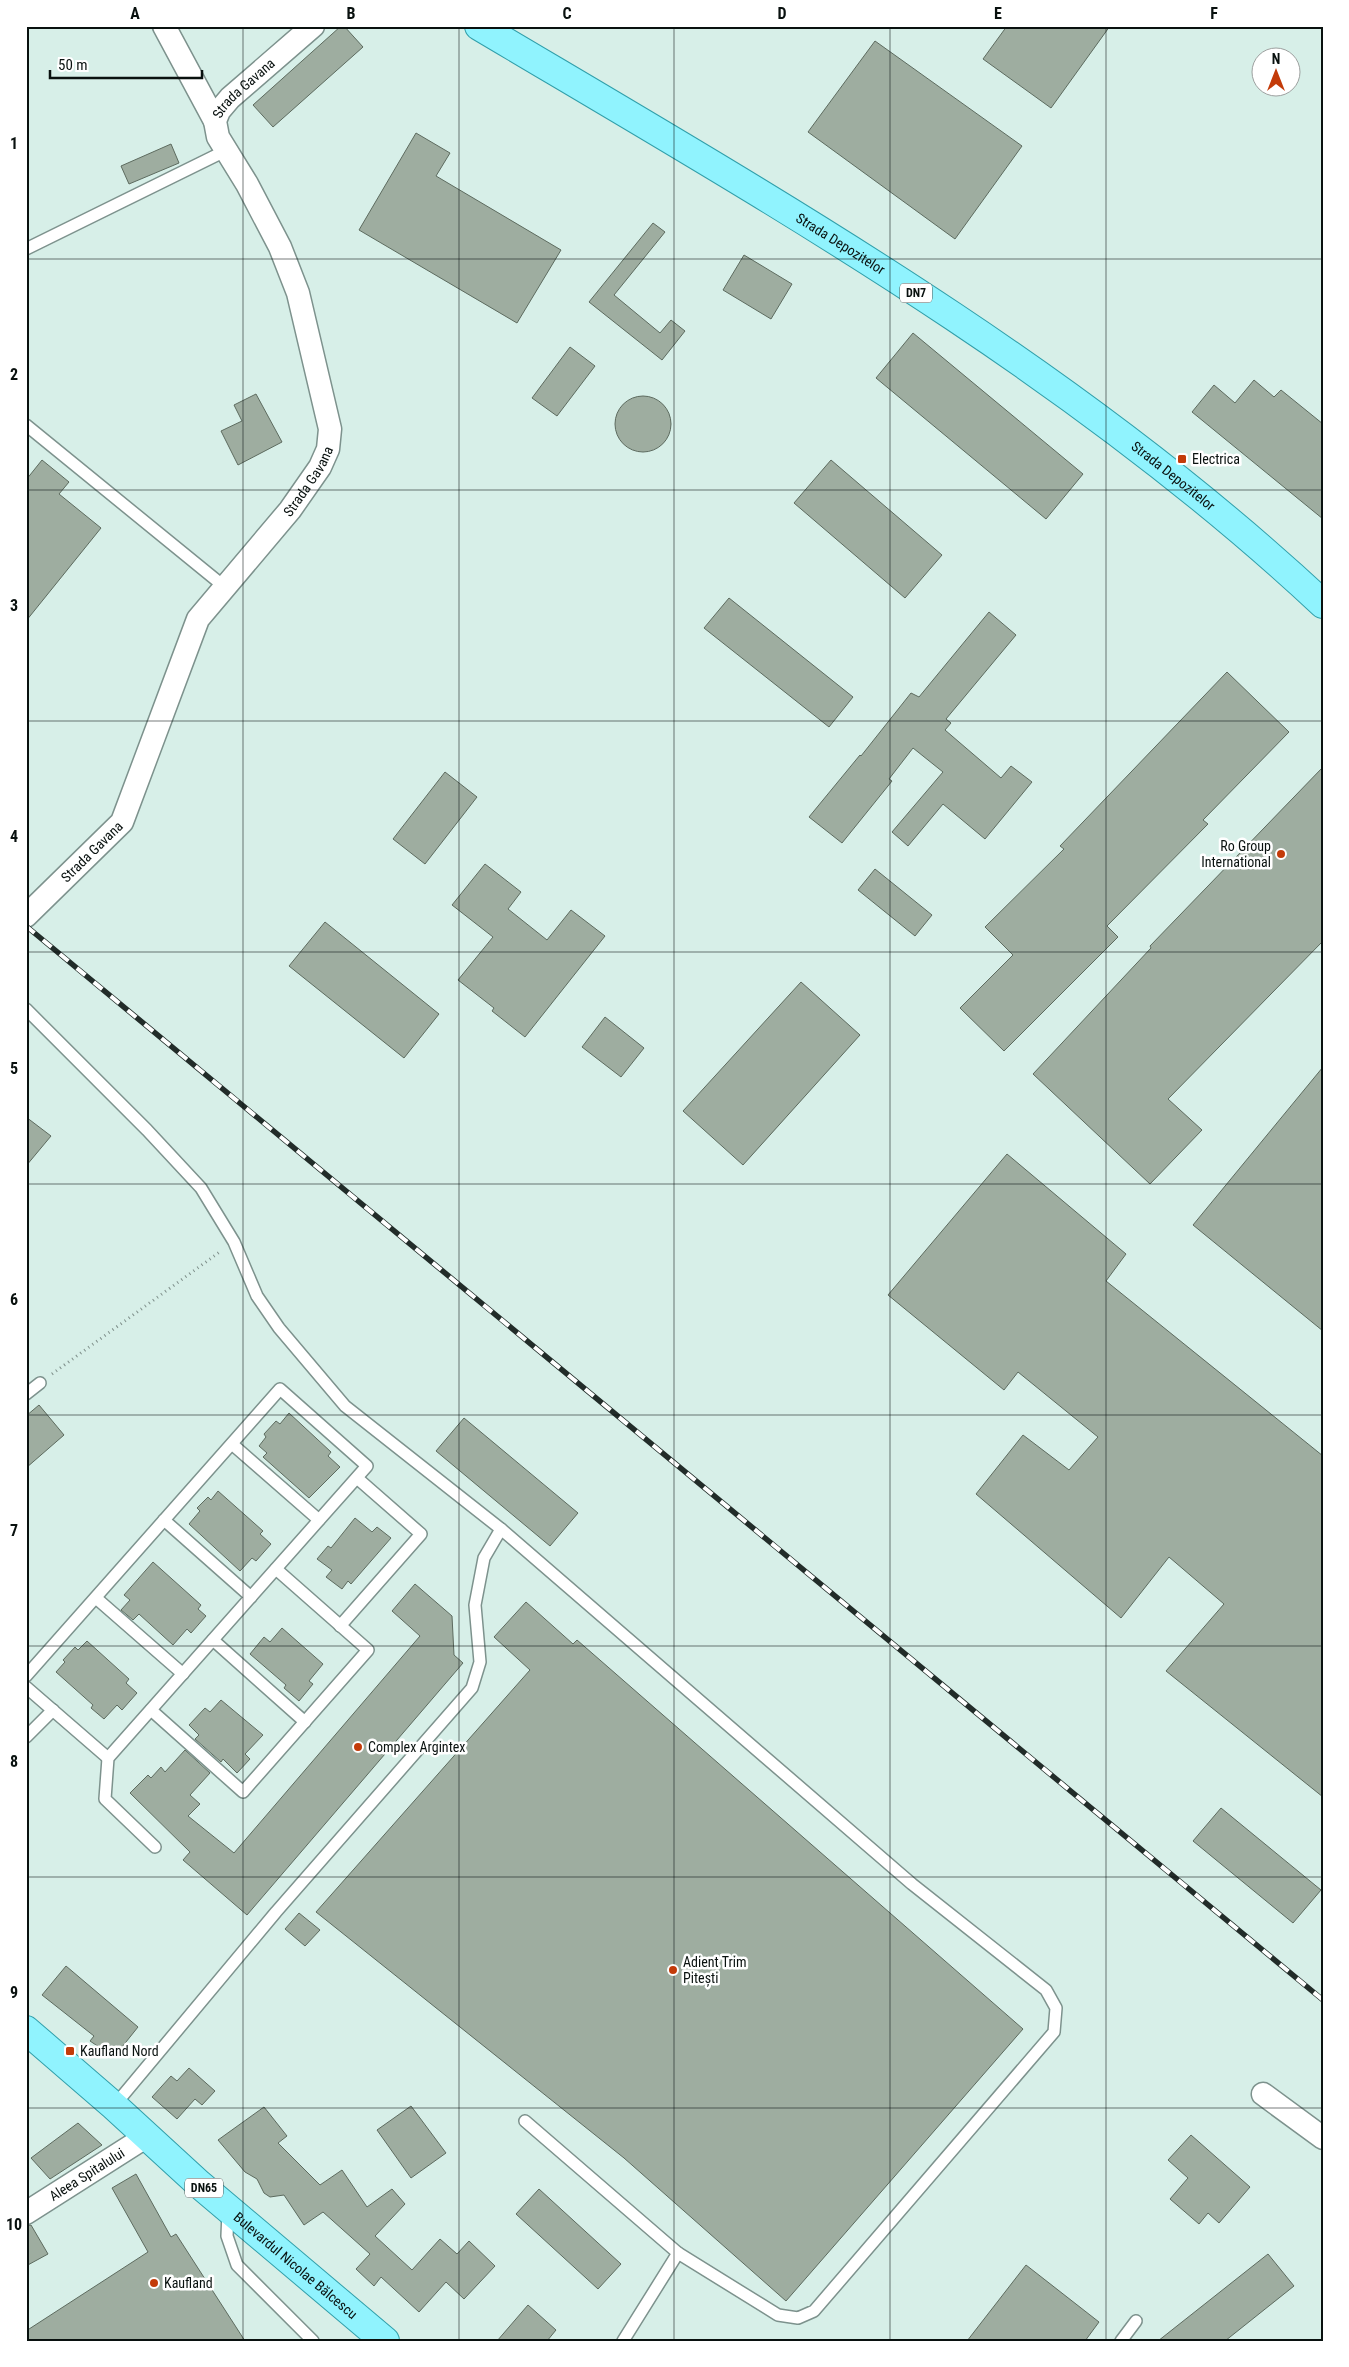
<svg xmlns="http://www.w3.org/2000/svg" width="1349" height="2367" viewBox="0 0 1349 2367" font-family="'Roboto Condensed',sans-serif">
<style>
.building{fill:#9eada0;stroke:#5d6b5f}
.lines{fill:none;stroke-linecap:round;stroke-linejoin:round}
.lane-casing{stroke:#7d928d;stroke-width:14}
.street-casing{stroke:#7d928d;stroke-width:25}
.primary-casing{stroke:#319faa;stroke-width:30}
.path{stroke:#7e8f8a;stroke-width:3;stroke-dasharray:1 4;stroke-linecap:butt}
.lane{stroke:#fff;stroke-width:11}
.street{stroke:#fff;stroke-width:22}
.primary{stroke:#90f3fe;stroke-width:28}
.rail-casing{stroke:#222c29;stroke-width:5.5}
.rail{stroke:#fff;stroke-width:4;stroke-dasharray:11;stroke-linecap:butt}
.grid{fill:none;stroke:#09110f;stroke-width:1;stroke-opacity:0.55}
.poi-dot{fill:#c33b09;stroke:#fff;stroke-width:2}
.labels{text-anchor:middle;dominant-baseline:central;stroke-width:5;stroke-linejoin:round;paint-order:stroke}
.shield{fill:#fff;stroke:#535857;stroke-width:1}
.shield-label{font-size:12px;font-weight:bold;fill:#09110f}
.street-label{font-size:14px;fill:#09110f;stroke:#fff}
.poi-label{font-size:14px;fill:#09110f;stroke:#fff;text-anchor:start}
.neatline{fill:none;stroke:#09110f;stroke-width:2}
.grid-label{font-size:16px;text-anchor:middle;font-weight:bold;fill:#09110f}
</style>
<rect width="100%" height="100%" fill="#d7efe8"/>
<!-- building -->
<g class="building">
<polygon points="341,26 344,26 363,47 273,127 253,105"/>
<polygon points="1007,26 1110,26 1051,108 983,59"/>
<polygon points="875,41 1022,146 955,239 808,132"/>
<polygon points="416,133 450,153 436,176 561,250 517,323 359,230"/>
<polygon points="171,144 179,163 129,184 121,166"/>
<polygon points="653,223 665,232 614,295 660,333 671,320 685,331 662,360 589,302"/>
<polygon points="744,255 792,284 771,319 723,290"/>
<polygon points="913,333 1083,474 1046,519 876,378"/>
<polygon points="570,347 595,366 557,416 532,398"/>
<polygon points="1254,380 1274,397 1281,390 1323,424 1323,519 1192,412 1214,385 1235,403"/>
<polygon points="256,394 282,442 238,465 221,431 242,421 234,405"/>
<circle cx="643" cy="424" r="28"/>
<polygon points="42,460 69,482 59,494 101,528 26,621 26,480"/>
<polygon points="831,460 942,555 905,598 794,503"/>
<polygon points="729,598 853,697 829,727 704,628"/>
<polygon points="989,612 1016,635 946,719 951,723 945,730 1001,778 1011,766 1032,782 985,839 943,804 908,846 892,832 943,772 913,748 889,779 892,781 842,843 809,817 860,755 861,756 911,693 919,697"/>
<polygon points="1227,672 1289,732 1203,820 1208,824 1107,926 1118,937 1004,1051 960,1008 1013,955 985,927 1064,849 1060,846"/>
<polygon points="1323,767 1323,941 1168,1099 1202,1130 1150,1184 1033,1074 1151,948 1150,946"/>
<polygon points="445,772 477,797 425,864 393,839"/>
<polygon points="485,864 521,892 508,909 547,940 571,910 605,936 525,1037 492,1011 494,1008 458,980 493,937 452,905"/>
<polygon points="875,869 932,915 915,936 858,890"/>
<polygon points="325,922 439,1014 404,1058 289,966"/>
<polygon points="801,982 860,1035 743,1165 683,1111"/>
<polygon points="605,1017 644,1048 621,1077 582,1047"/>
<polygon points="1323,1067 1323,1331 1193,1225"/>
<polygon points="26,1117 51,1136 26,1166"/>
<polygon points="1007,1154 1126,1254 1106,1281 1323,1456 1323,1797 1166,1671 1224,1604 1169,1557 1121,1618 976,1494 1023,1435 1069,1470 1098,1437 1018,1372 1004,1390 888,1295"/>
<polygon points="39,1405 64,1435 26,1468 26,1416"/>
<polygon points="289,1413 331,1452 328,1456 340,1467 309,1498 263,1457 267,1453 259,1446 266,1437 264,1434 276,1421 280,1424"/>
<polygon points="464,1418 578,1513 550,1546 436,1451"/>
<polygon points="218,1491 263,1531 260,1534 271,1544 256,1561 252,1558 240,1571 189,1524 200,1511 197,1508 208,1497 211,1500"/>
<polygon points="355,1518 372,1532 377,1527 391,1538 351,1584 348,1581 342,1589 326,1577 332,1570 317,1559 328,1546 331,1548"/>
<polygon points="153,1562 201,1605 198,1609 206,1616 191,1633 187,1629 173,1645 139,1614 133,1620 121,1610 130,1600 124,1595"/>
<polygon points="415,1584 452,1616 454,1655 463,1663 247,1915 183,1860 190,1852 130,1793 148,1775 151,1778 161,1767 165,1772 185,1750 210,1773 190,1795 200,1804 188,1816 234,1853 420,1636 392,1611"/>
<polygon points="526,1602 573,1644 577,1640 1023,2029 786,2301 624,2158 316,1912 530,1670 494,1637"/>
<polygon points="282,1628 323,1664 309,1681 313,1684 299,1701 284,1688 286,1685 250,1654 264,1637 270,1642"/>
<polygon points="87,1641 129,1679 126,1683 137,1693 122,1710 117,1705 104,1719 91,1708 93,1705 56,1672 65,1662 63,1660 75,1647 78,1650"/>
<polygon points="221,1700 263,1735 245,1754 250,1759 237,1773 223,1759 221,1762 195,1739 199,1735 189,1725 205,1708 210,1712"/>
<polygon points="1221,1808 1321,1890 1293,1923 1193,1841"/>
<polygon points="299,1913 320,1930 305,1946 285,1929"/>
<polygon points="66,1966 138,2027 114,2057 90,2041 94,2036 42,1995"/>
<polygon points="189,2068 215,2091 202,2105 195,2099 177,2119 152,2097 171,2076 177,2081"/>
<polygon points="411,2106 446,2153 411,2178 377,2130"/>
<polygon points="264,2107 287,2136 278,2143 320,2185 342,2170 367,2207 392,2189 405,2204 375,2236 412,2270 440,2239 457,2254 469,2241 495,2266 464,2299 446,2282 419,2312 381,2277 374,2286 356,2269 370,2254 323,2212 304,2225 284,2195 270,2197 264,2193 257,2179 245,2172 218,2140"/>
<polygon points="78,2123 102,2145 50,2179 31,2158"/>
<polygon points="1191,2135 1250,2187 1219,2223 1208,2213 1199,2224 1170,2199 1188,2178 1168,2160"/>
<polygon points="136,2174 171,2237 176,2234 245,2341 26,2341 26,2331 148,2252 112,2188"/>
<polygon points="539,2189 621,2264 598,2289 516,2214"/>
<polygon points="31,2225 48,2254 26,2266 26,2226"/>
<polygon points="1268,2254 1294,2286 1225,2341 1158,2341"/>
<polygon points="1026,2265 1099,2322 1085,2341 967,2341"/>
<polygon points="528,2305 556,2330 547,2341 497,2341"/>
</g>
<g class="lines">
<!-- lane casing -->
<g class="lane-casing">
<g id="lane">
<polyline points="26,249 225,151"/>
<polyline points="26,425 226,588"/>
<polyline points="26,1009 147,1130 201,1188 234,1242 257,1296 279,1328 345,1406 501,1529 912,1884 1046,1990 1056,2008 1054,2032 814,2311 798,2318 778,2315 678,2253"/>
<polyline points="26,1394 40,1383"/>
<polyline points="232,1444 319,1520"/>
<polyline points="164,1520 251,1597"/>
<polyline points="96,1598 183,1674"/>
<polyline points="340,1626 421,1534 357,1478"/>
<polyline points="213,1640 305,1722"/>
<polyline points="26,1676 280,1389 367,1466 108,1758 105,1799 155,1847"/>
<polyline points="26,1687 108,1758"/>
<polyline points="151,1710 243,1792 368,1650 276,1569"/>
<polyline points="26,1737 53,1710"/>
<polyline points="114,2106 276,1912 472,1688 480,1662 475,1605 484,1558 501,1529"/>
<polyline points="525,2121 678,2253 623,2341"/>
<polyline points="228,2212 227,2236 237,2265 313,2341"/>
<polyline points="1121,2341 1136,2321"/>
</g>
</g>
<!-- street casing -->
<g class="street-casing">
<g id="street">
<polyline points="164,26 215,121"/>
<path id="s1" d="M26 916 122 822 198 619 290 510 320 467 328 449 330 429 298 293 280 247 247 184 218 137 215 121 219 111 230 98 313 26"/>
<polyline points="1263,2094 1323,2138"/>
<path id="s2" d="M26 2213 147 2136"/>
</g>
</g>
<!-- primary casing -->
<g class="primary-casing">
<g id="primary">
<path id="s3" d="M479 26C772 200 1073 370 1323 604"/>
<path id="s4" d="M26 2030 114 2106 199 2184 385 2341"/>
</g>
</g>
<!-- path -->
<polyline class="path" points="52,1374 221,1251"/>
<!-- lane -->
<use href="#lane" class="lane"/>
<!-- street -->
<use href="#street" class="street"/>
<!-- primary -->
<use href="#primary" class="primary"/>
<!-- rail casing -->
<g class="rail-casing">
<polyline id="rail" points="26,926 1323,2000"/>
</g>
<!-- rail -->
<use href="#rail" class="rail"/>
</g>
<!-- grid -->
<path class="grid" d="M243 26V2341M459 26V2341M674 26V2341M890 26V2341M1106 26V2341M26 259H1323M26 490H1323M26 721H1323M26 952H1323M26 1184H1323M26 1415H1323M26 1646H1323M26 1877H1323M26 2108H1323"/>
<!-- markers -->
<g class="poi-dot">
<rect x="1177" y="454" width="10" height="10" rx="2.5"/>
<circle cx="1281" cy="854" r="5"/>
<circle cx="358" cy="1747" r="5"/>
<circle cx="673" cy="1970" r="5"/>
<rect x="65" y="2046" width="10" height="10" rx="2.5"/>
<circle cx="154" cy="2283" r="5"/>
</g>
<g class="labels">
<!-- shield labels -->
<g class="shield">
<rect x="900" y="283.5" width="32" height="19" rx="4"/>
<rect x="185" y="2178.5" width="38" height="19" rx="4"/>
</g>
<g class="shield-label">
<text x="916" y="293">DN7</text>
<text x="204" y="2188">DN65</text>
</g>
<!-- street labels -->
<g class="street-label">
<text stroke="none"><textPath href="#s1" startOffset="962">Strada Gavana</textPath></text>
<text stroke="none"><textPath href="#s3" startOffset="422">Strada Depozitelor</textPath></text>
<text stroke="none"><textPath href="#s3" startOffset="828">Strada Depozitelor</textPath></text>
<text stroke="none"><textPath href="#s1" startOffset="528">Strada Gavana</textPath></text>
<text stroke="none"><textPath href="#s1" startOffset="92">Strada Gavana</textPath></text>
<text stroke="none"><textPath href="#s2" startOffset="72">Aleea Spitalului</textPath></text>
<text stroke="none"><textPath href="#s4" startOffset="358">Bulevardul Nicolae Bălcescu</textPath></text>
</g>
<!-- poi labels -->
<g class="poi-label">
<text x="1192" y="459">Electrica</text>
<text x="1271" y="846" text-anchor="end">Ro Group<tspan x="1271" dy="16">International</tspan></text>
<text x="368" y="1747">Complex Argintex</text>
<text x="683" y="1962">Adient Trim<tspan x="683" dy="16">Pitești</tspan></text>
<text x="80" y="2051">Kaufland Nord</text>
<text x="164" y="2283">Kaufland</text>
</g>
</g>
<!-- border -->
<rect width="1349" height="2367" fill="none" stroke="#ffffff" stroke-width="55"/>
<!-- north arrow -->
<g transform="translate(1276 72)"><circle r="24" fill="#ffffff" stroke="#9da09f"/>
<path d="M0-4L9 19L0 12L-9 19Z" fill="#c33b09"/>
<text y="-8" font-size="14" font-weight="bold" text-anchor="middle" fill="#09110f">N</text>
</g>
<!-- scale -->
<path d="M50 70v8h152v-8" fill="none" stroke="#09110f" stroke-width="2.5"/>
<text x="58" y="70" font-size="15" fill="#09110f" stroke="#ffffff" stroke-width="4" paint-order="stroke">50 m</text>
<rect x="28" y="28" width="1294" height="2312" class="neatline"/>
<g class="grid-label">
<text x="135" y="19">A</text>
<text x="351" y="19">B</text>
<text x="567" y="19">C</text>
<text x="782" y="19">D</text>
<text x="998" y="19">E</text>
<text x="1214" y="19">F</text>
<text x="14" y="149">1</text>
<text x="14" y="380">2</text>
<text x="14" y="611">3</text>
<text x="14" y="842">4</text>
<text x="14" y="1074">5</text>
<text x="14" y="1305">6</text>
<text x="14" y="1536">7</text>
<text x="14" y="1767">8</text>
<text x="14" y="1998">9</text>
<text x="14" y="2230">10</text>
</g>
</svg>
